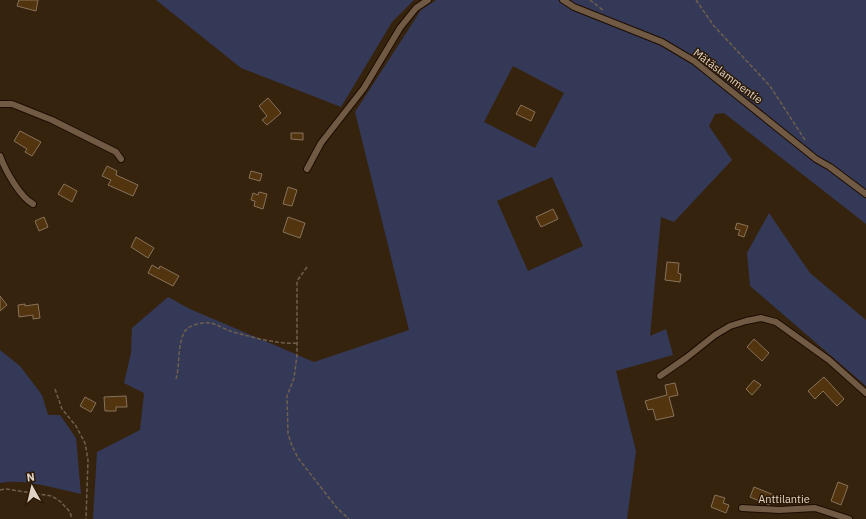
<svg xmlns="http://www.w3.org/2000/svg" width="866" height="519" viewBox="0 0 866 519" font-family="'IBM Plex Sans',sans-serif">
<style>
.green{fill:#343958;fill-rule:evenodd}
.building{fill:#52340e;stroke:#88725b}
.lines{fill:none;stroke-linecap:round;stroke-linejoin:round}
.minor-casing{stroke:#1d0c00;stroke-width:8}
.path{stroke:#705f4d;stroke-width:1.5;stroke-dasharray:4 2;stroke-linecap:butt}
.minor{stroke:#705a44;stroke-width:6}
.labels{text-anchor:middle;dominant-baseline:central;stroke-width:3;stroke-linejoin:round;paint-order:stroke}
.street-label{font-size:11px;fill:#e0d4c7;stroke:#2c1a05}
</style>
<rect width="100%" height="100%" fill="#36230e"/>
<!-- green -->
<g class="green">
<polygon points="156,0 414,0 392,22 341,107 241,68"/>
<path d="M436 0H866V224L724 113 715 114 709 126 732 160 674 222 661 217 650 336 666 329 673 355 616 371 636 451 627 519H93L97 452 140 430 144 393 124 383 131 353 132 328 168 297 190 309 314 362 409 330 355 112 421 10ZM513 66 564 93 535 148 484 122ZM552 177 583 246 528 271 497 201Z"/>
<polygon points="769,213 810,273 866,320 866,386 750,286 747,253"/>
<path d="M0 350 20 366 42 395 48 415H60L76 438 81 494C57 489 23 478 0 483Z"/>
</g>
<!-- building -->
<g class="building">
<polygon points="19,0 38,0 36,11 17,6"/>
<polygon points="268,98 281,113 267,125 262,120 267,116 259,106"/>
<polygon points="521,105 535,112 531,121 516,114"/>
<polygon points="20,131 41,142 32,156 25,152 27,149 14,141"/>
<polygon points="291,133 303,133 303,140 291,139"/>
<polygon points="107,166 117,171 116,175 138,185 133,196 108,185 111,180 102,176"/>
<polygon points="251,171 262,174 260,181 249,178"/>
<polygon points="64,184 77,191 72,202 58,194"/>
<polygon points="288,187 297,190 292,206 283,204"/>
<polygon points="259,192 267,194 263,209 254,206 255,201 251,200 253,193 258,195"/>
<polygon points="553,209 558,219 541,227 536,217"/>
<polygon points="44,217 48,227 39,231 35,221"/>
<polygon points="288,217 305,223 300,238 283,232"/>
<polygon points="737,223 748,226 744,237 738,235 740,230 735,229"/>
<polygon points="136,237 154,248 148,258 131,247"/>
<polygon points="667,262 679,263 678,273 681,274 680,282 665,280"/>
<polygon points="152,265 159,269 160,266 179,276 173,286 148,273"/>
<polygon points="0,296 7,305 0,311"/>
<polygon points="25,304 25,306 38,304 40,318 33,319 33,315 19,317 18,305"/>
<polygon points="754,339 769,353 762,361 747,347"/>
<polygon points="824,377 844,399 837,406 823,391 815,399 808,391"/>
<polygon points="754,380 761,385 752,395 746,389"/>
<polygon points="675,383 678,395 669,397 674,416 656,420 653,409 648,410 645,401 667,395 665,385"/>
<polygon points="126,396 127,407 116,407 116,411 105,411 104,397"/>
<polygon points="85,397 96,403 91,412 80,406"/>
<polygon points="838,482 848,486 841,505 831,501"/>
<polygon points="754,487 774,495 769,505 750,497"/>
<polygon points="715,495 725,498 723,503 729,505 726,513 711,507"/>
</g>
<g class="lines">
<!-- minor casing -->
<g class="minor-casing">
<g id="minor">
<polyline points="563,0 574,7 662,42 694,61 816,159 830,167 866,194"/>
<polyline points="0,104 12,104 52,120 116,152 121,159"/>
<path d="M0 156C5 170 20 197 33 204"/>
<polyline points="307,169 321,143 364,88 400,28 416,8 428,0"/>
<polyline points="660,376 686,358 715,335 730,326 746,321 761,318 776,322 829,360 866,393"/>
<polyline points="742,508 779,510 815,508 849,519"/>
</g>
</g>
<!-- path -->
<g class="path">
<polyline points="590,0 604,11"/>
<polyline points="696,0 714,26 770,86 805,140"/>
<polyline points="307,267 297,281 297,355 294,378 287,396 288,434 292,446 298,458 337,508 349,519"/>
<path d="M176 379C180 366 177 344 185 331 189 325 203 322 210 323 217 324 224 329 230 331 247 336 279 345 297 343"/>
<polyline points="55,389 62,409 76,426 85,443 88,460 86,519"/>
<polyline points="0,490 6,489 52,496 61,502 70,512 72,519"/>
</g>
<!-- minor -->
<use href="#minor" class="minor"/>
</g>
<g class="labels">
<!-- street labels -->
<g class="street-label">
<text transform="translate(728 76) rotate(37)">Mätäslammentie</text>
<text x="784" y="499">Anttilantie</text>
</g>
</g>
<!-- north arrow -->
<g transform="translate(32 487) rotate(352)" stroke="#2c1a05" stroke-width="3" paint-order="stroke">
<path d="M0-3L7 15L0 10L-7 15Z" fill="#e0d4c7"/>
<text y="-6" font-size="11" font-weight="bold" text-anchor="middle" fill="#e0d4c7">N</text>
</g>
</svg>
